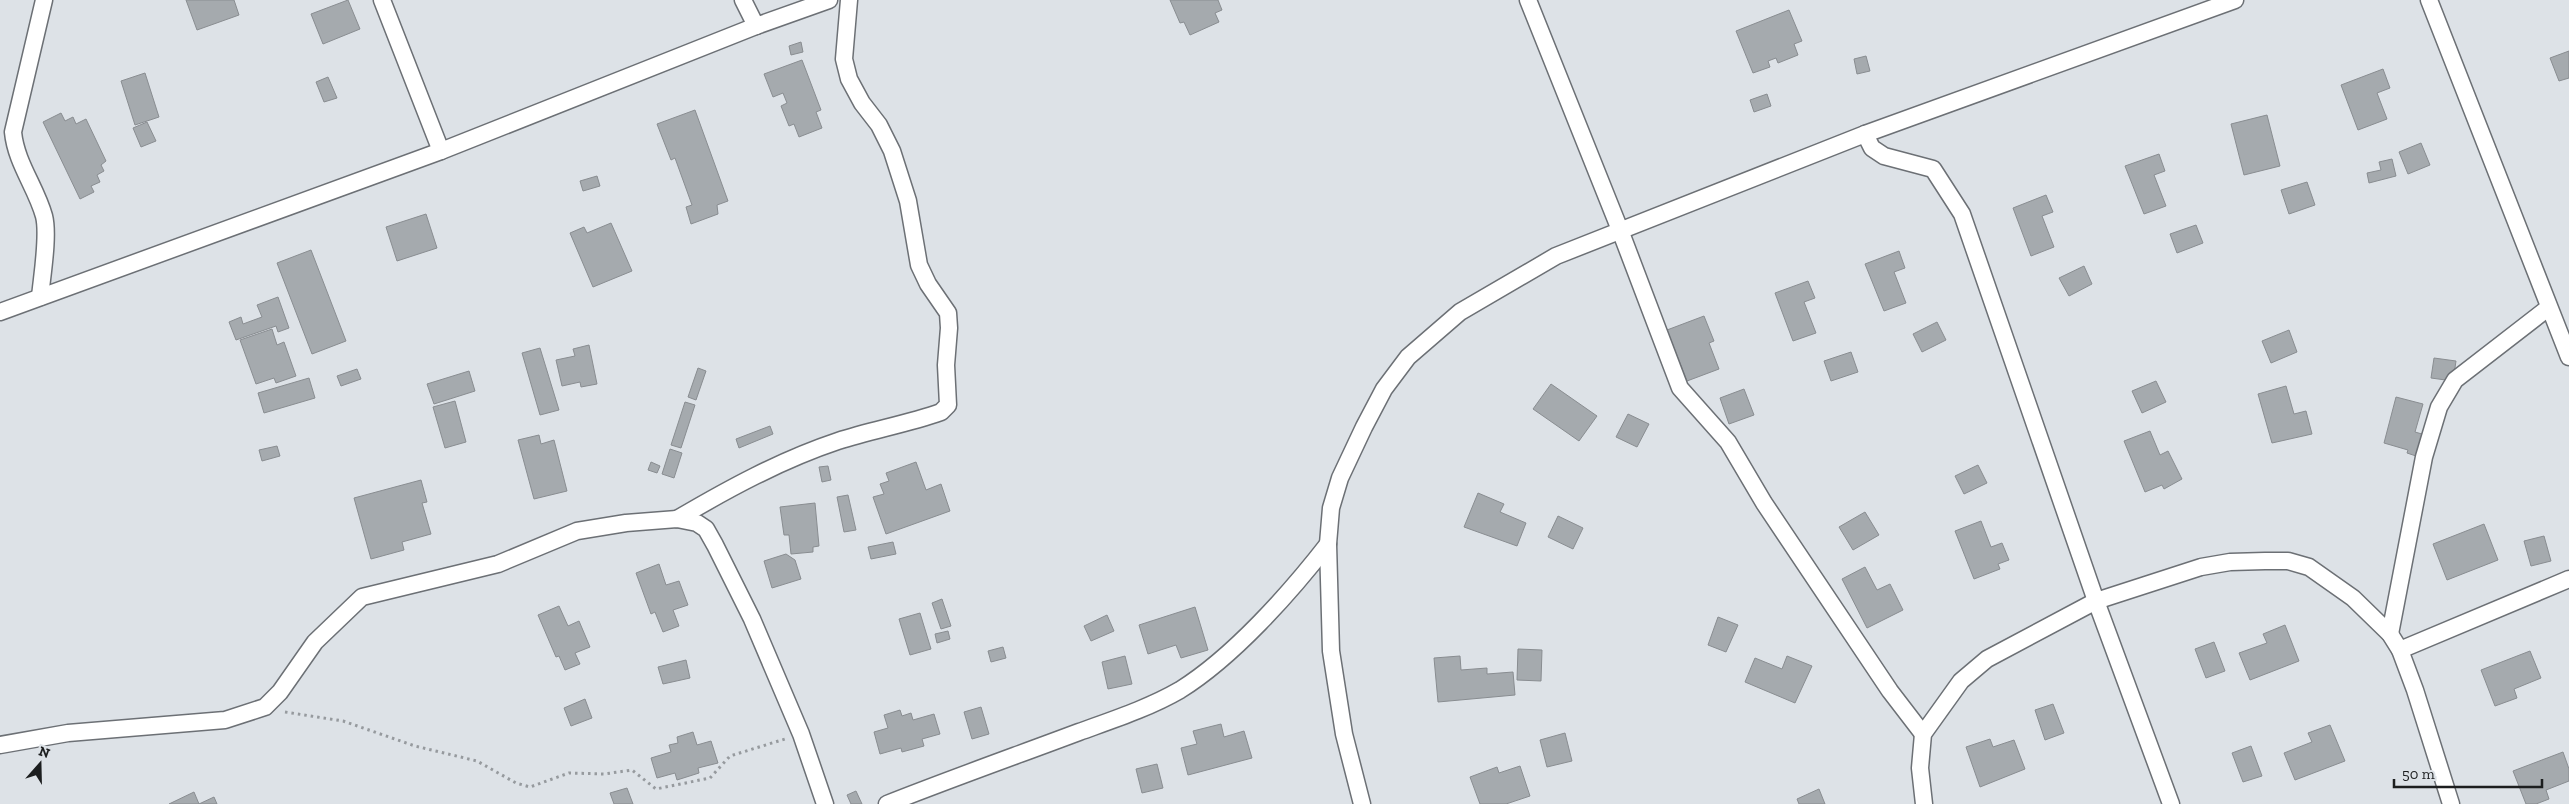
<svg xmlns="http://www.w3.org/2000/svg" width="2569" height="804" viewBox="0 0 2569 804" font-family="'Zilla Slab',serif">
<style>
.building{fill:#a5aaae;stroke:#898d91}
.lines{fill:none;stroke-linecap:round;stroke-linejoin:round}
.street-casing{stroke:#6c7075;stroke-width:19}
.path{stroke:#969a9e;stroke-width:3;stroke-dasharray:2.5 4;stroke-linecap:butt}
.street{stroke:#fff;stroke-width:16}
</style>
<rect width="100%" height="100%" fill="#dde2e7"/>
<!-- building -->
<g class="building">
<polygon points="186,0 234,0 239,15 197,30"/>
<polygon points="348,0 360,29 323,44 311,14"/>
<polygon points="1170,0 1218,0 1222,10 1215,13 1219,22 1190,35 1184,22 1180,23"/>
<polygon points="1789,10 1802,41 1794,44 1798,55 1778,63 1776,58 1768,61 1770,67 1753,73 1736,31"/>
<polygon points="801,42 803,52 791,55 789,46"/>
<polygon points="2569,51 2569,78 2559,81 2550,58"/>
<polygon points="1866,56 1870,71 1857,74 1854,59"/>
<polygon points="802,60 821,110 816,112 822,128 799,137 794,124 789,126 781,106 787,103 783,93 773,97 764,74"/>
<polygon points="2383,69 2390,88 2377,93 2387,119 2358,130 2341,85"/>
<polygon points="145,73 159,117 135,125 121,81"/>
<polygon points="328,77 337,98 324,102 316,82"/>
<polygon points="1767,94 1771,106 1754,112 1750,100"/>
<polygon points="695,110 728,201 717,205 718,214 691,224 686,207 692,205 675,158 671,160 657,124"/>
<polygon points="61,113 65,121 73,117 76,124 86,119 106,161 101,165 104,171 97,175 100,182 91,186 94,192 80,199 43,122"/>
<polygon points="2267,115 2280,166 2244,175 2231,124"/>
<polygon points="147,122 156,141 141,147 133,128"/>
<polygon points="2421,143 2430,165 2408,174 2399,152"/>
<polygon points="2159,154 2165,171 2154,175 2166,206 2144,214 2125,166"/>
<polygon points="2392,159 2396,176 2369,183 2367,173 2381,170 2379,162"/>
<polygon points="597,176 600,186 583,191 580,181"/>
<polygon points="2307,182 2315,205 2289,214 2281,190"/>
<polygon points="2046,195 2053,212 2042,216 2054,247 2031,256 2013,208"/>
<polygon points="426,214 437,248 397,261 386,227"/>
<polygon points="611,223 632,271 593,287 570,233 584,227 587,233"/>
<polygon points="2196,225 2203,243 2177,253 2170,234"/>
<polygon points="311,250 346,341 312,354 277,263"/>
<polygon points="1899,251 1905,268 1894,272 1906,303 1884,311 1865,264"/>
<polygon points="2084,266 2092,284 2069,296 2059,278"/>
<polygon points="1808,281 1815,298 1804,302 1816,333 1793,341 1775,293"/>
<polygon points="278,297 289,328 278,332 276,326 236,340 229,322 241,317 243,324 262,317 257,305"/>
<polygon points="1704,316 1714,341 1709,343 1719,369 1687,381 1667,330"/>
<polygon points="1937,322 1946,340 1922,352 1913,334"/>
<polygon points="272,329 277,345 284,342 296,376 276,383 274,378 256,384 240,340"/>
<polygon points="2289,330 2297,352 2271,363 2262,341"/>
<polygon points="589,345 597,384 581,387 580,382 562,386 556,360 575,356 573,349"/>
<polygon points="540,348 559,410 540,415 522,353"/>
<polygon points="1851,352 1858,372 1831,381 1824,361"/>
<polygon points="2434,358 2456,361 2453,381 2431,378"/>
<polygon points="698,368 706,371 696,400 688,397"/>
<polygon points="357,369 361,379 341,386 337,376"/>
<polygon points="469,371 475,391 434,404 427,384"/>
<polygon points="309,378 315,398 264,413 258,393"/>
<polygon points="2156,381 2166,402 2142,413 2132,391"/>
<polygon points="1551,384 1597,416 1579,441 1533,409"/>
<polygon points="2286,386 2294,414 2306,411 2312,434 2272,443 2258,394"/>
<polygon points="1744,389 1754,415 1729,424 1720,398"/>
<polygon points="2396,397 2423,404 2415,432 2422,434 2416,456 2407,453 2408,450 2384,443"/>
<polygon points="455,401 466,442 445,448 433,407"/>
<polygon points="685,402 695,405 681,448 671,445"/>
<polygon points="1628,414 1649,424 1637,447 1616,437"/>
<polygon points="770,426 773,434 739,448 736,439"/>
<polygon points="2150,431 2160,455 2168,451 2182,479 2164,489 2162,485 2145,492 2124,441"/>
<polygon points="539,435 541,444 554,440 567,491 534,499 518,440"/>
<polygon points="277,446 280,456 262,461 259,450"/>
<polygon points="670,449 682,453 674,478 662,474"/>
<polygon points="651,462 660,466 657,473 648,470"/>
<polygon points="916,462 926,490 941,484 950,511 886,534 873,497 884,494 880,484 889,481 886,473"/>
<polygon points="1978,465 1987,483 1964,494 1955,476"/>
<polygon points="828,466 831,480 822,482 819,467"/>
<polygon points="421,480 427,502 422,503 431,534 402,542 404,550 371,559 354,498"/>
<polygon points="1478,493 1504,504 1500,512 1526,523 1517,546 1464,527"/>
<polygon points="848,495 856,530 844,532 837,497"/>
<polygon points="815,503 819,546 813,547 813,552 791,554 789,535 784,535 780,507"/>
<polygon points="1865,512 1879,535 1853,550 1839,527"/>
<polygon points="1558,516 1583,528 1573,549 1548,537"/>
<polygon points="1981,521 1991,547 2002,543 2009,560 1998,564 2000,569 1974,579 1955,531"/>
<polygon points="2484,524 2498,560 2447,580 2433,544"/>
<polygon points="2544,536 2551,561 2531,566 2524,541"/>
<polygon points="893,542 896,554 871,559 868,547"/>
<polygon points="786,554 795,560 801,579 772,588 764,561"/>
<polygon points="659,564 666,585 679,581 688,605 673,610 679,626 663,632 655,612 651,614 636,573"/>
<polygon points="1865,567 1877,590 1890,584 1903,610 1867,628 1842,579"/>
<polygon points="942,599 951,626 941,629 932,603"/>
<polygon points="559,606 568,626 579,621 590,647 575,653 580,664 565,670 559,656 556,657 538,615"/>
<polygon points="1195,607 1208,650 1181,658 1176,645 1148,654 1139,625"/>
<polygon points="920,613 931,649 910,655 899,619"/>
<polygon points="1107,615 1114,631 1091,641 1084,626"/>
<polygon points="1718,617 1738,625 1726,652 1708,645"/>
<polygon points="2285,625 2299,661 2250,680 2239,653 2267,643 2263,634"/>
<polygon points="948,631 950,639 937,643 935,634"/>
<polygon points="2214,642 2225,671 2206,678 2195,649"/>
<polygon points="1003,647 1006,658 991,662 988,651"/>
<polygon points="1518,649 1542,650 1541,681 1517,680"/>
<polygon points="2530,651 2541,678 2514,689 2517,698 2495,706 2481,670"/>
<polygon points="1125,656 1132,684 1108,689 1102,662"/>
<polygon points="1460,656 1461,670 1487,668 1487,674 1513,672 1515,695 1438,702 1434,658"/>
<polygon points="1787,656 1812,666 1795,703 1745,682 1755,658 1782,669"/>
<polygon points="686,660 690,678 663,684 658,667"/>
<polygon points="585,699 592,718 571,726 564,708"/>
<polygon points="2053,704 2064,733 2045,740 2035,710"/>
<polygon points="981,707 989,734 972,739 964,712"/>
<polygon points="900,710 902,716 911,713 913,720 934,714 940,734 922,739 924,746 902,752 901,748 880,754 874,732 888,728 884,715"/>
<polygon points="1221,724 1224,737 1244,731 1252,758 1188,775 1181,748 1197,744 1193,731"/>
<polygon points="2330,725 2345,761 2295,780 2284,753 2312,742 2308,733"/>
<polygon points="693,732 697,745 711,741 718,763 698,768 699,773 677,780 675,773 657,778 651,758 671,752 669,745 678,743 677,737"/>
<polygon points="1565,733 1572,761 1547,767 1540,740"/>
<polygon points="1990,739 1993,747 2014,740 2025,769 1980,787 1966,747"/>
<polygon points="2251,746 2262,776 2243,782 2232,753"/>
<polygon points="2563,752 2569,769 2569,781 2546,790 2549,799 2536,804 2526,804 2513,771"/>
<polygon points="1157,764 1163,788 1142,793 1136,769"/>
<polygon points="1520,766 1530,796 1506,804 1480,804 1470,777 1497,767 1499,773"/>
<polygon points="627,788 633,804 614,804 610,793"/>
<polygon points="1819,789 1825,804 1799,804 1797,799"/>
<polygon points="856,791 862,804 851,804 847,795"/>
<polygon points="194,792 199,804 214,797 217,804 169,804"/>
</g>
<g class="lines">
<!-- street casing -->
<g class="street-casing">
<g id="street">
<polyline points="382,0 441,151"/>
<polyline points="743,0 756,26"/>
<polyline points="1528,0 1620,230 1680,388 1728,442 1764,503 1890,691 1923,734"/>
<polyline points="2429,0 2569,357"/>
<polyline points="1865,134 1872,148 1884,156 1933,169 1962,214 2096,601 2171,804"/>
<path d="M40 297C42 276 49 235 44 216 36 187 16 163 13 132L44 0"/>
<polyline points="0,312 441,151 756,26 829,0"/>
<path d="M677 519C728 489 781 460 838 441 872 430 907 424 941 412L948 405 946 365 949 328 948 313 928 284 919 265 908 201 892 151 879 125 862 103 849 79 844 59 849 0"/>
<polyline points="2390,634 2424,457 2439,407 2455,380 2548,308"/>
<polyline points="2400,650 2569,579"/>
<polyline points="0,745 68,733 225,720 265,707 280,692 315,642 362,597 498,564 577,531 626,523 677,519 697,523 706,529 715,545 752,619 801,734 825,804"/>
<path d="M887 804C950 779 1015 756 1079 732 1112 720 1149 708 1180 690 1233 657 1290 593 1328 544"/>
<polyline points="1362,804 1344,734 1331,651 1328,544 1331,508 1340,478 1364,427 1384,389 1408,357 1460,312 1556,256 1865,134 2235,0"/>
<polyline points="1924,804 1920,768 1923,734 1961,681 1987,659 2096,601 2201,567 2230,562 2265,561 2288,561 2309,567 2353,598 2390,634 2400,650 2415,690 2451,804"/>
</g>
</g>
<!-- path -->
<polyline class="path" points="285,712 343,721 415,746 477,761 516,783 530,787 569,773 604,774 632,770 656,789 710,778 730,756 785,739"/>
<!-- street -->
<use href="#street" class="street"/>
</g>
<!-- north arrow -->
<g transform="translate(40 764) rotate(20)" stroke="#dde2e7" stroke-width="4" paint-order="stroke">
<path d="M0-4L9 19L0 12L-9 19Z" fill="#1c1e1f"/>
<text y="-8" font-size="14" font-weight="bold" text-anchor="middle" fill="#1c1e1f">N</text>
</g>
<!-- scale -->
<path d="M2394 779v8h148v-8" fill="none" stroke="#1c1e1f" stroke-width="2.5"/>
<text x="2402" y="779" font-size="15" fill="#1c1e1f" stroke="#dde2e7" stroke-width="4" paint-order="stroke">50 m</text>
</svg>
